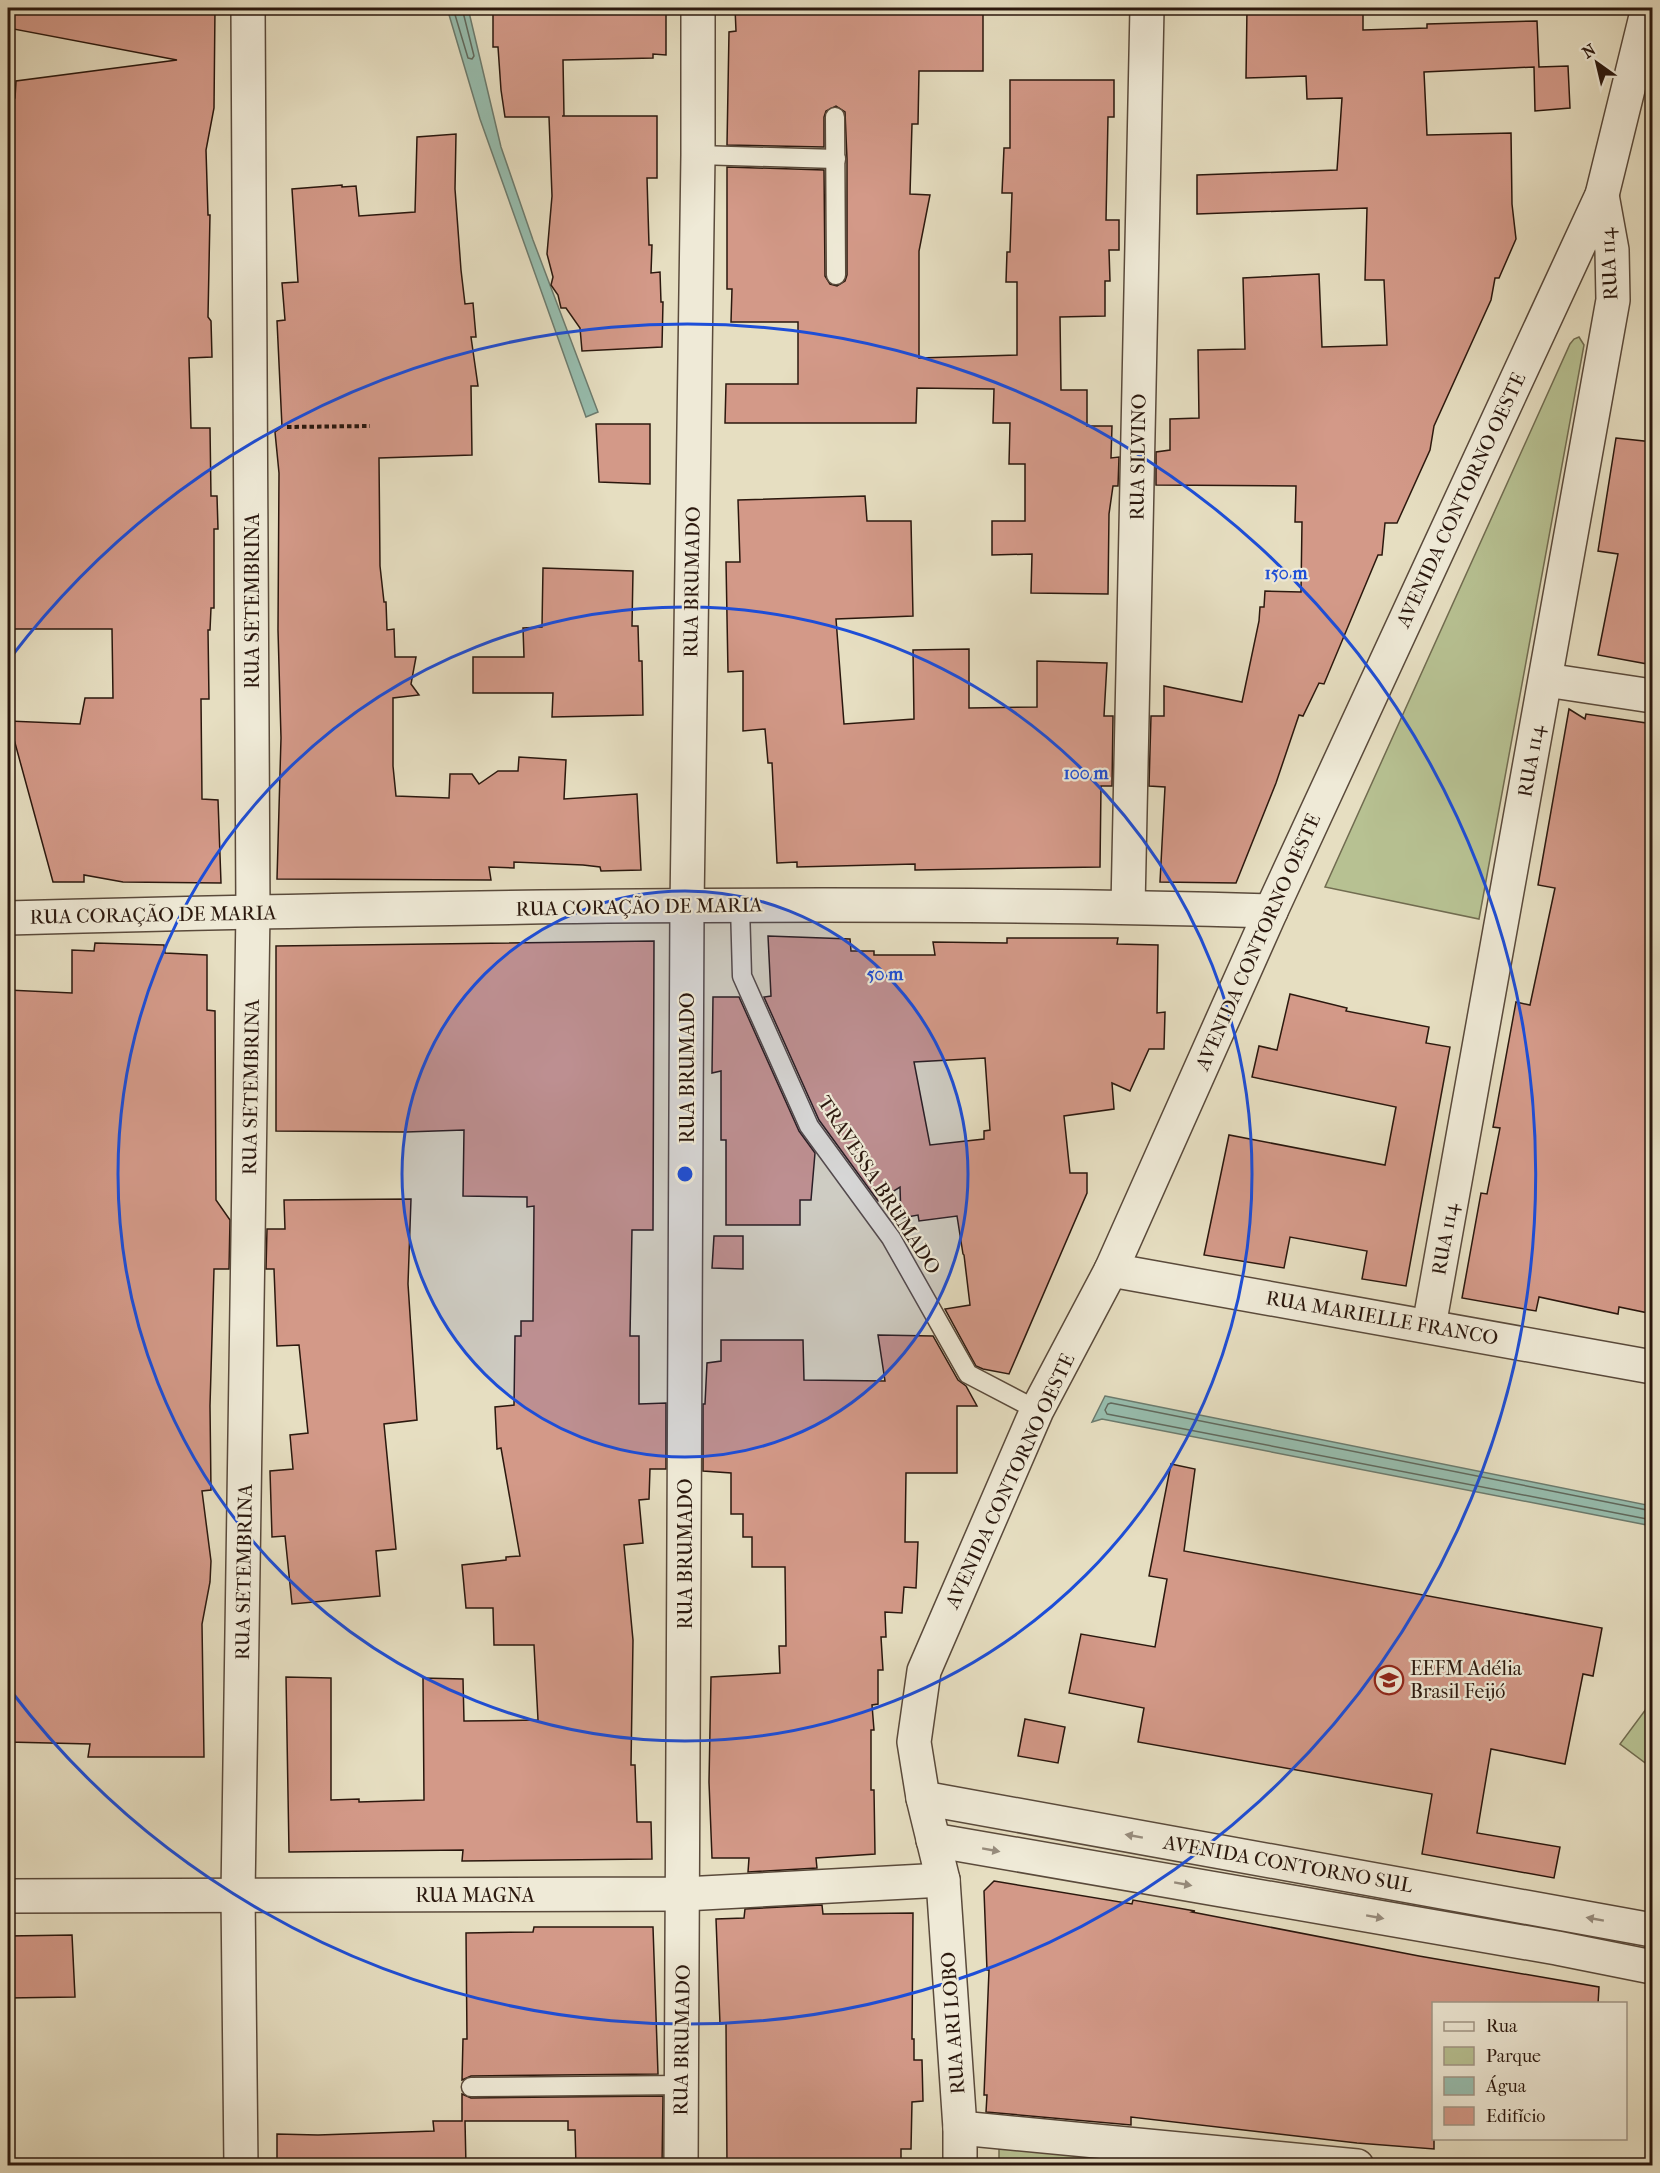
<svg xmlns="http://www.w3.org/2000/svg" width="1660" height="2173" viewBox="0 0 1660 2173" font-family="'IM FELL French Canon',serif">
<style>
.green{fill:#b7c192;stroke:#716c50;stroke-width:1.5}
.water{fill:#97bdae;stroke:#6c7b6e;stroke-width:1.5}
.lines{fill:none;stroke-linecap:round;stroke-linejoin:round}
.shore{stroke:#616a5e;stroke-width:1.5}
.building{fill:#d39988;stroke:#2b180e;stroke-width:1.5;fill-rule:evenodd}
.lane-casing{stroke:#5a4a3b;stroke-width:21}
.street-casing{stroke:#5a4a3b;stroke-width:36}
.path{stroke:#2b180e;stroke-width:4;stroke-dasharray:4.5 3;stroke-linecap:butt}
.lane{stroke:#efead7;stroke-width:18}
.street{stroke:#efead7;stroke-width:33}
.oneway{fill:#978c7d}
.ring{fill:none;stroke:#1d4ed8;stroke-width:3}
.labels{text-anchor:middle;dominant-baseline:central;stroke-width:4.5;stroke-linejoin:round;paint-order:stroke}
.street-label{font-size:20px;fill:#2b180e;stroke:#efead7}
.poi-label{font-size:20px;fill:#2b180e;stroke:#efead7;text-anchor:start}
.centre{fill:#1d4ed8;stroke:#efead7;stroke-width:3}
.ring-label{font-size:18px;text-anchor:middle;font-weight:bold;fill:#1d4ed8;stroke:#efead7;stroke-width:4.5;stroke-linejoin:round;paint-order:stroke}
</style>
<rect width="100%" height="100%" fill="#e6dec1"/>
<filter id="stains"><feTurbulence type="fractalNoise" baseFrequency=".00333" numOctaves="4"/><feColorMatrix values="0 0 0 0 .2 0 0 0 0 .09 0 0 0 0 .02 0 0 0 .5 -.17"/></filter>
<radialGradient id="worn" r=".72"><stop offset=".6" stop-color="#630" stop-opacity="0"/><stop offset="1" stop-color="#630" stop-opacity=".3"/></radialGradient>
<!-- green -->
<g class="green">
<polygon points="1579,337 1584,345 1479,919 1325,887 1570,344 1574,339"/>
<polygon points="1652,1701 1652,1768 1620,1744"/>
<polygon points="999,2142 1231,2166 999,2166"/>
</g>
<!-- water -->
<g class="water">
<polygon points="447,8 468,8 501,147 533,240 598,412 586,417 480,119"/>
<polygon points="1105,1396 1652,1506 1652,1526 1102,1419 1092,1422"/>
</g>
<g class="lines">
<!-- shore -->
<g class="shore">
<polyline points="453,8 468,58 472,59 474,56 462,8"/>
<polyline points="1652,1511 1111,1403 1108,1404 1105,1410 1107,1414 1652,1520"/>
</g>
</g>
<!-- building -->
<g class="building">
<polygon points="8,8 215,8 214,108 206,150 208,215 210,215 208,317 211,321 212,357 189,358 191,428 210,428 211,496 217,496 218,529 214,529 214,608 211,608 210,630 208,630 209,699 201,699 202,799 218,800 221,883 123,882 84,875 84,882 53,882 9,721 80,724 85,698 113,698 112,629 8,629 8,97 15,98 16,81 177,60 8,28"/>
<polygon points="493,8 666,8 666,55 653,54 653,58 563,60 564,116 562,116 657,116 657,178 647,178 649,245 652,245 651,273 660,272 661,302 663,302 662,347 582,351 580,328 566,308 561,308 558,295 551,285 553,277 547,254 552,196 549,117 505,117 501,90 498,47 493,47"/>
<polygon points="735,8 983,8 983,71 919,71 918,124 912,124 910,194 930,195 919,251 919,358 1017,355 1017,282 1006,282 1007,252 1010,252 1012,193 1002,193 1004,148 1010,148 1010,80 1114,80 1114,117 1108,117 1106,220 1119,220 1119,250 1109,250 1110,281 1105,281 1105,316 1060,317 1061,390 1087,390 1087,426 1112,426 1111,458 1119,457 1118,486 1113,486 1109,514 1108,594 1031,593 1032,554 992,555 992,521 1025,521 1025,464 1009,464 1010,423 993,423 994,389 917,388 916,423 725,423 726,384 798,384 798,322 731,322 732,289 727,289 727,167 824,170 825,276 830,284 837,286 845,281 847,275 847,159 845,112 836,106 826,111 824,117 824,147 727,145 729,32 736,31"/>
<polygon points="1247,8 1363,8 1363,30 1427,28 1427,24 1537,21 1539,67 1568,66 1570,108 1535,111 1534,67 1424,72 1427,135 1511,133 1512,204 1516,239 1499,278 1495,278 1491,300 1434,426 1430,450 1397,523 1385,523 1382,555 1378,555 1324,684 1319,683 1303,716 1299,715 1276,783 1236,883 1160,882 1165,787 1149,786 1151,716 1164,716 1164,686 1242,702 1259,621 1260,607 1264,607 1265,591 1301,592 1302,522 1295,522 1296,486 1156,485 1156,452 1170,450 1170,419 1199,418 1198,350 1245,349 1243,278 1319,274 1322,347 1387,345 1384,280 1365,280 1367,208 1197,214 1197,175 1337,170 1342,98 1307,99 1306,76 1246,78"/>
<polygon points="456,134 455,189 461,270 465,304 473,303 476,337 471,337 478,386 471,386 472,455 379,458 380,566 384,602 386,602 387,630 394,629 395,657 416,657 411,684 419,695 393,698 393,766 396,796 449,798 450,774 472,774 479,784 498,771 518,771 519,757 566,760 564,799 637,794 641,870 601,871 600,867 583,865 514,862 514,868 489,867 491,880 277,879 281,738 278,630 279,473 275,432 282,427 277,321 285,320 282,283 298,282 292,189 342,185 342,187 356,186 359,216 415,212 417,137"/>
<polygon points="596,424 650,424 650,484 599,482"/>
<polygon points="1616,438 1653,442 1653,665 1598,655 1618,554 1598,551"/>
<polygon points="865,496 867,521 911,521 913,616 836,619 844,724 914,719 913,650 969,649 969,708 1037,707 1037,661 1107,663 1104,716 1113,716 1112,786 1101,786 1100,867 915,870 915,864 797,867 797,862 777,863 772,763 768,763 765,729 743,731 743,671 728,672 726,562 740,562 738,500"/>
<polygon points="543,568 633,571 632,626 638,626 639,661 642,661 643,715 552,717 553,693 473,693 473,657 524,657 523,628 542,627"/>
<polygon points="1569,709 1585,719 1586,714 1653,724 1653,1314 1619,1307 1618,1314 1539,1297 1536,1311 1462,1298 1481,1193 1487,1194 1500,1128 1493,1127 1516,1002 1530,1005 1555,888 1538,885"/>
<path d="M768 936 850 939 851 951H874V955H935L933 942 1007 943V938H1118L1117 944 1158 945 1157 1013 1165 1012 1164 1049H1149L1130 1091 1112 1083 1114 1109 1064 1116 1070 1173H1087V1193L1009 1374 983 1369 976 1366 945 1309 970 1305 964 1255 963 1254 957 1216 919 1221 918 1215 901 1218 900 1187 878 1201 819 1120 764 997 771 996ZM985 1058 990 1130 984 1131V1139L930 1145 914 1062Z"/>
<polygon points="654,941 653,1230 632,1230 630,1336 639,1336 639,1404 666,1403 666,1469 650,1469 649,1499 639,1500 643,1543 624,1545 633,1640 631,1765 635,1765 637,1822 651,1822 652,1859 462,1861 463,1850 289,1852 286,1677 331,1678 331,1800 359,1799 359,1802 424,1800 423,1678 463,1679 464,1721 538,1720 534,1645 494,1645 493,1608 466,1608 462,1565 506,1560 506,1557 520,1556 501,1448 497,1449 495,1407 514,1405 515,1336 521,1336 521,1321 533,1321 534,1206 527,1207 527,1197 463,1196 464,1130 406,1132 276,1131 276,946"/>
<polygon points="95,943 164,945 165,953 207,955 207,1010 215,1011 216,1200 230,1220 229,1269 214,1269 210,1406 211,1490 202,1491 211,1561 210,1582 202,1624 204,1757 88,1757 90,1744 8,1742 8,990 72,993 72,950 94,951"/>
<polygon points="1290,994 1347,1008 1346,1011 1429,1027 1426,1043 1450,1047 1406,1286 1362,1279 1367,1251 1290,1237 1284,1268 1204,1255 1229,1135 1385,1165 1396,1107 1252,1077 1259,1046 1277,1050"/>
<polygon points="713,997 739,997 799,1131 815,1153 811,1200 800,1200 800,1225 726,1225 726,1140 721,1140 721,1071 712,1073"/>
<polygon points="411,1199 408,1284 417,1420 384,1424 396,1549 376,1551 380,1596 292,1604 285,1536 272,1537 270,1471 293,1469 290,1435 308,1433 299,1345 277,1346 274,1269 266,1269 267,1229 285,1229 284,1200"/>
<polygon points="714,1236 743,1236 743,1269 712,1268"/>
<polygon points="878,1335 933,1336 958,1380 966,1386 977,1406 957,1406 957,1473 906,1473 905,1542 918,1542 916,1588 904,1587 902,1613 885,1612 886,1637 881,1637 883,1670 878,1670 878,1704 872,1705 874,1730 871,1730 871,1790 874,1790 875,1854 816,1858 817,1868 748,1872 749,1858 712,1858 709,1782 711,1677 780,1673 779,1646 786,1646 785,1567 752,1567 752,1537 743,1537 743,1514 731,1514 731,1473 703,1471 703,1404 705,1404 707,1363 721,1361 721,1340 803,1340 804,1380 885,1381"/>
<polygon points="1171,1464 1195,1469 1184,1551 1602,1628 1593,1676 1583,1674 1565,1764 1491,1749 1477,1833 1560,1847 1554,1878 1422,1854 1432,1794 1138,1742 1144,1708 1069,1693 1081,1634 1155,1647 1167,1579 1149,1576"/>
<polygon points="1025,1719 1065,1727 1058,1763 1018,1756"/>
<polygon points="994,1881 1132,1904 1133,1900 1195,1911 1192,1912 1419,1956 1599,1987 1598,2004 1434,2004 1434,2149 1357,2143 1131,2117 1131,2125 986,2112 987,2095 984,2095 989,1970 987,1970 984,1891"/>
<polygon points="822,1905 823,1914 913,1913 912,2039 914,2039 914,2060 922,2060 923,2101 912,2102 911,2149 901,2149 901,2166 727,2166 726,2023 720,2024 716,1919 744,1918 745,1909"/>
<polygon points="534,1927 653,1927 658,2074 471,2076 462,2080 463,2039 467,2039 466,1933 533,1932"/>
<polygon points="72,1935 75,1997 8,1998 8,1936"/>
<polygon points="462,2094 471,2098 663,2096 662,2166 576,2166 575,2130 568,2130 568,2121 465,2121 466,2166 277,2166 277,2134 318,2135 434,2131 433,2121 462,2121"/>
</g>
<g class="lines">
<!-- lane casing -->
<g class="lane-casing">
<g id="lane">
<polyline points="835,117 836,275"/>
<polyline points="698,155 836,159"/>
<polyline points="740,906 742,976 809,1126 891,1238 968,1374 1037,1410"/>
<polyline points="471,2087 682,2085"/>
</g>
</g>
<!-- street casing -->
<g class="street-casing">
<g id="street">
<polyline points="1546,680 1652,696"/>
<polyline points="1128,907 1147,8"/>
<path d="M8 918C428 907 850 899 1271 911"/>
<polyline points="1111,1270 1652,1367"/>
<polyline points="1429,1326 1613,300 1612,250 1602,195"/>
<polyline points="923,1798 1652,1930"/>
<polyline points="933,1840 1557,1948 1652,1967"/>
<polyline points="8,1896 684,1894 943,1880"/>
<polyline points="960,2128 1357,2166"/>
<polyline points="241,2166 238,1895 253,911 248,8"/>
<polyline points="681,2166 687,906 698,155 698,8"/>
<polyline points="960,2166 960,2128 943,1880 923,1798 914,1742 924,1671 1037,1410 1111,1270 1271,911 1602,195 1648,8"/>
</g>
</g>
<!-- path -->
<polyline class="path" points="287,427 370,426"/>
<!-- lane -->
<use href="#lane" class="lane"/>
<!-- street -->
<use href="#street" class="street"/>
</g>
<!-- one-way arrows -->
<defs><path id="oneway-solid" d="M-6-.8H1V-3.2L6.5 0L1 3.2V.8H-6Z" transform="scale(1.5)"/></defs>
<g class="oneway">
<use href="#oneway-solid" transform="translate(1134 1836) rotate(-170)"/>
<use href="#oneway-solid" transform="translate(991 1850) rotate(10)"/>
<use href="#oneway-solid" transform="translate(1183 1884) rotate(10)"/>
<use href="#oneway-solid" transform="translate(1375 1917) rotate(10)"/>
<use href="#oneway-solid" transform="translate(1595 1919) rotate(-170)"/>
</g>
<!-- distance rings -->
<circle cx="685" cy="1174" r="283" fill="#1d4ed8" fill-opacity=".12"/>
<g class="ring">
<circle cx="685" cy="1174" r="283"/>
<circle cx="685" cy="1174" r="567"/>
<path d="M11 657A850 850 0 1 1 11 1691"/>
</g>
<!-- icons -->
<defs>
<g id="school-ring" transform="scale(1.5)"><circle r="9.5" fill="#efead7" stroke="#8f2418" stroke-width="1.5"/><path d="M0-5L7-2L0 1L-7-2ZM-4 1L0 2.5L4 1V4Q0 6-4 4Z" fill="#8f2418"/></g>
</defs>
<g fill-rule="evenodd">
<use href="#school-ring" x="1389" y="1680"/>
</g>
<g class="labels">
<!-- street labels -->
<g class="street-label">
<text transform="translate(1609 264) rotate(-93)">RUA 114</text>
<text transform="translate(1138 457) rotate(-89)">RUA SILVINO</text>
<text transform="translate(1461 500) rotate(-65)">AVENIDA CONTORNO OESTE</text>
<text transform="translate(692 582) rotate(-89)">RUA BRUMADO</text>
<text transform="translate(252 601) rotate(-90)">RUA SETEMBRINA</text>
<text transform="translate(1531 761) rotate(-80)">RUA 114</text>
<text transform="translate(639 907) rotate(-1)">RUA CORAÇÃO DE MARIA</text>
<text transform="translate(153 915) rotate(-1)">RUA CORAÇÃO DE MARIA</text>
<text transform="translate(1258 942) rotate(-66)">AVENIDA CONTORNO OESTE</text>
<text transform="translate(687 1068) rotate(-90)">RUA BRUMADO</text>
<text transform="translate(251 1087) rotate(-89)">RUA SETEMBRINA</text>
<text transform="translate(879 1185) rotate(57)">TRAVESSA BRUMADO</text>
<text transform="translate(1445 1239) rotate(-80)">RUA 114</text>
<text transform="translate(1382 1318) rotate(10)">RUA MARIELLE FRANCO</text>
<text transform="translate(1010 1481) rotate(-65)">AVENIDA CONTORNO OESTE</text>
<text transform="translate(685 1554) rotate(-90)">RUA BRUMADO</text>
<text transform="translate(244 1572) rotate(-89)">RUA SETEMBRINA</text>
<text transform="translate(1288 1864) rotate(10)">AVENIDA CONTORNO SUL</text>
<text x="475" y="1895">RUA MAGNA</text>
<text transform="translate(953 2023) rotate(-94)">RUA ARI LOBO</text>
<text transform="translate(682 2040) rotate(-89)">RUA BRUMADO</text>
</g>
<!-- poi labels -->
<g class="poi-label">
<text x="1410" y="1668">EEFM Adélia<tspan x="1410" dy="23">Brasil Feijó</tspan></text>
</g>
</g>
<circle cx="685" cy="1174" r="9" class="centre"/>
<g class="ring-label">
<text x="1286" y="579">150 m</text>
<text x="1086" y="779">100 m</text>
<text x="885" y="980">50 m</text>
</g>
<!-- margin -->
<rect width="1660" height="2173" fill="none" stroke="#e6dec1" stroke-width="30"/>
<rect x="9" y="9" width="1642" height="2155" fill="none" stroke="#2b180e" stroke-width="3"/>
<rect x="15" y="15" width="1630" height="2143" fill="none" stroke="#2b180e" stroke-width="1.5"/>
<!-- legend -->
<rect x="1432" y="2002" width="195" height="138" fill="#efead7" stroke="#a19687" stroke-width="1.5"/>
<rect x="1444" y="2022" width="30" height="9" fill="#efead7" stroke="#a19687" stroke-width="1.5"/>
<text x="1486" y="2032" font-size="18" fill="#2b180e">Rua</text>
<rect x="1444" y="2047" width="30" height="18" fill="#b7c192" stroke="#a19687" stroke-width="1.5"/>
<text x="1486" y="2062" font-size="18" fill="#2b180e">Parque</text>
<rect x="1444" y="2077" width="30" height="18" fill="#97bdae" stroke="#a19687" stroke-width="1.5"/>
<text x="1486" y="2092" font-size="18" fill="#2b180e">Água</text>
<rect x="1444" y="2107" width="30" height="18" fill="#d39988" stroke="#a19687" stroke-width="1.5"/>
<text x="1486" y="2122" font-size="18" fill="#2b180e">Edifício</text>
<!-- north arrow -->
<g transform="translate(1597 63) rotate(326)" stroke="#efead7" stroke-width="4.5" paint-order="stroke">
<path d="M0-4.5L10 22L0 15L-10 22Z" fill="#2b180e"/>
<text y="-9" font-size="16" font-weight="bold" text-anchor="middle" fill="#2b180e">N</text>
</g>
<rect width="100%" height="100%" filter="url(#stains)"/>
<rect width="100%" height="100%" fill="url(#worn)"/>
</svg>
